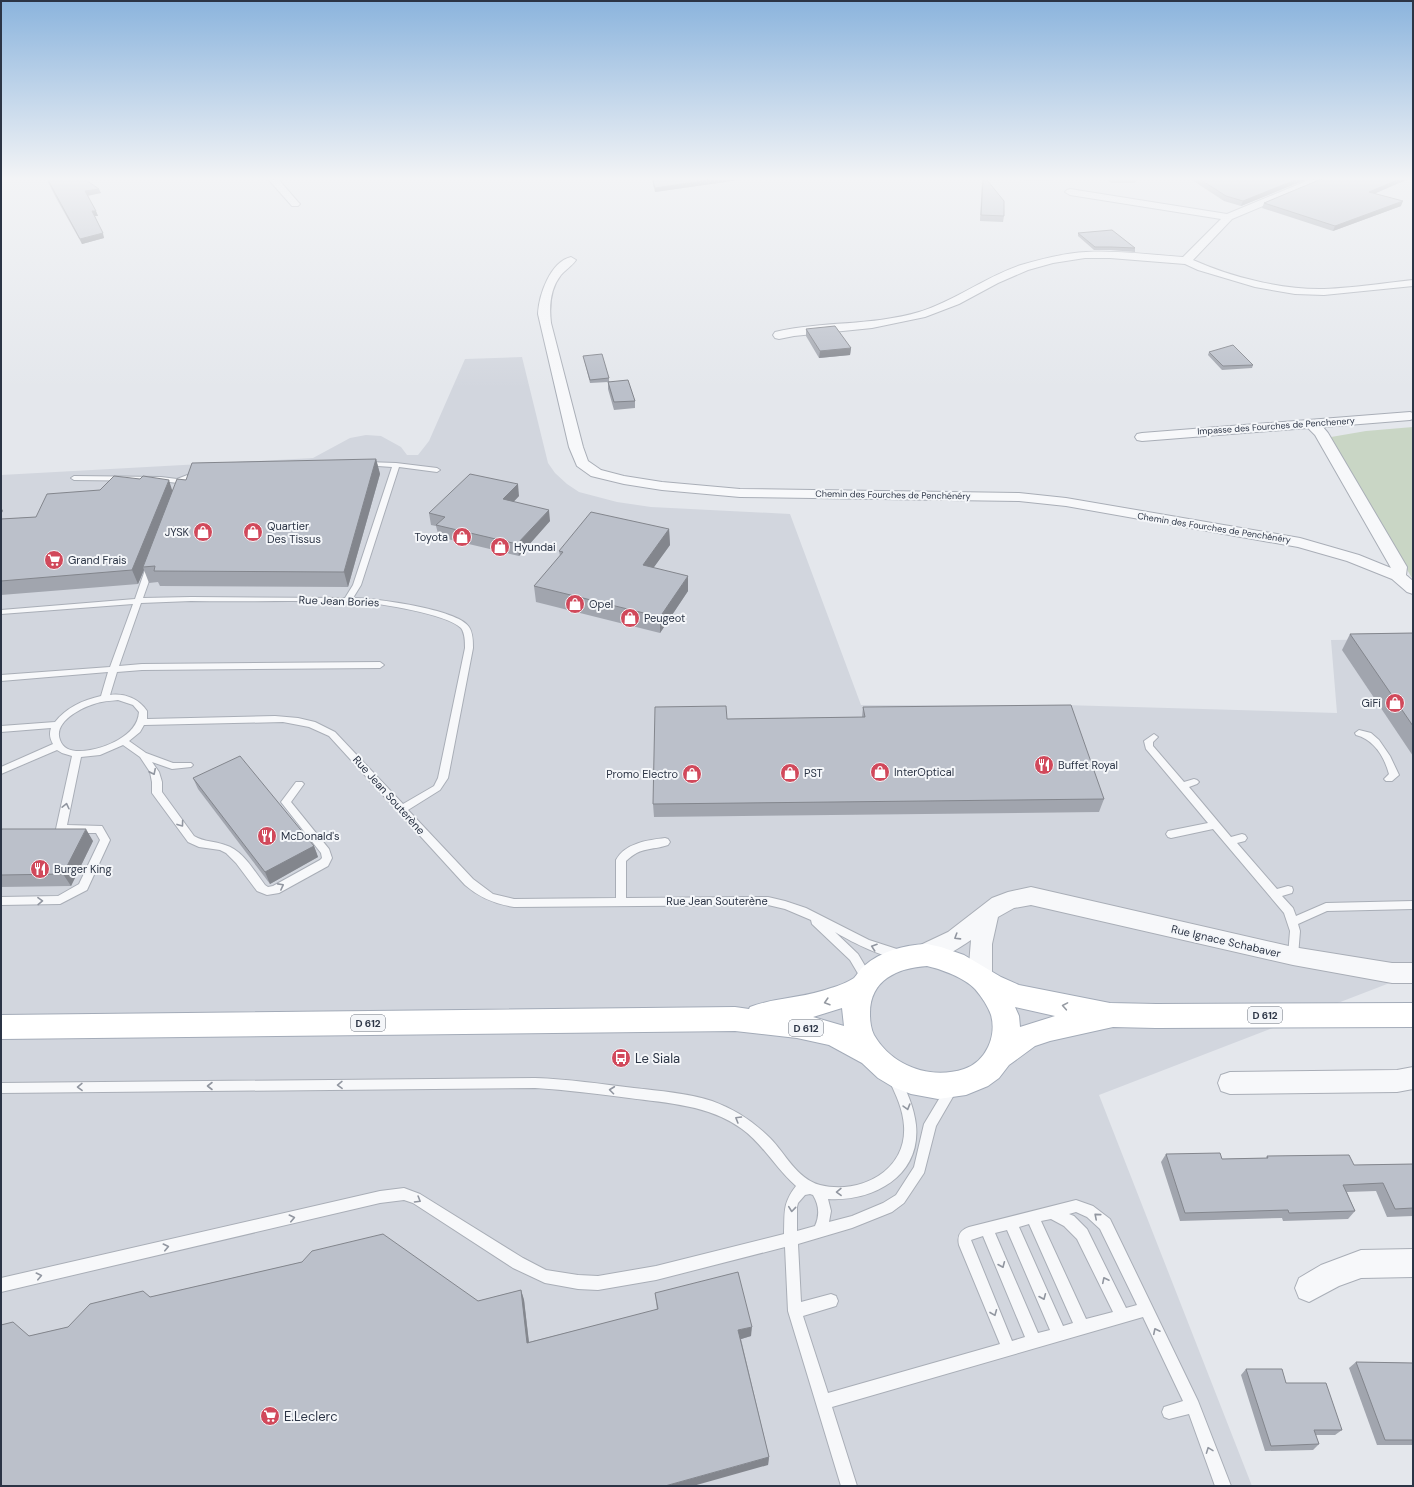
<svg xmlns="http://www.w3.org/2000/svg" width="1414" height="1487" viewBox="0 0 1414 1487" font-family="'DM Sans',sans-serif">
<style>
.built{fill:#d2d6de}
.green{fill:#c9d6c5}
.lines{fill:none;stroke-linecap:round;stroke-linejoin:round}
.service-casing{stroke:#a9aeb7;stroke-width:2}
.minor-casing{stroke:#a9aeb7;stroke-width:2}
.primary-casing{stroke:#a3abb8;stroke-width:2}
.service{fill:#f7f8fa;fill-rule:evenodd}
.minor{fill:#f7f8fa;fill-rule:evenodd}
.primary{fill:#fff;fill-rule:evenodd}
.wall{fill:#a1a5ae}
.shaded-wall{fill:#83868d}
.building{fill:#bbc0ca;stroke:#83868d}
.oneway{stroke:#9196a0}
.oneway2{stroke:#959aa2}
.labels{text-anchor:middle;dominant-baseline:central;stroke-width:4;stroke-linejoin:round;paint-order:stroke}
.far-street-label{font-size:9px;fill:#2b3445;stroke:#f4f6f9}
.shield{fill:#f4f6f9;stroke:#676e7b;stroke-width:1}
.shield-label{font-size:10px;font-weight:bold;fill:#2b3445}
.poi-label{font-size:11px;fill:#2b3445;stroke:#f4f6f9;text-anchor:start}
.street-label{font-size:11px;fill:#2b3445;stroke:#f4f6f9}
.near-poi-label{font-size:13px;fill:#2b3445;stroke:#f4f6f9;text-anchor:start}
</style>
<rect width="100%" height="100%" fill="#e4e7ec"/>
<!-- built -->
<polygon class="built" points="522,357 548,463 555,473 567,484 579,492 617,502 651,507 790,514 861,705 1064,705 1337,713 1331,640 1413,639 1413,974 1099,1095 1252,1486 1,1486 1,475 313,458 350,438 366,435 381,436 401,447 407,455 418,455 429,441 465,359"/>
<!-- green -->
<polygon class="green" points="1413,427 1413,580 1331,437 1366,431"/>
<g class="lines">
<!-- service casing -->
<g class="service-casing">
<g id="service">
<path d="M366 462 396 463 437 468 440 470 437 472 399 467 361 585 353 598C373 598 458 609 469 627 473 633 473 641 473 648L448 778 440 790 408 810 473 879 493 894 514 899 616 898V860C625 843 648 840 665 838L668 839 670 842 668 845C650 851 642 846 626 861V898L768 897 785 901 806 908 869 940 903 951 904 954 903 957C889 962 848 940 835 932L858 954 871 976 872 979 871 982 867 984 863 982 850 960 812 924 811 920 785 909 768 905 514 907C495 904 480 898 465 885L329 736 309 727 283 722 144 725 140 732 129 741 146 753 173 763H191L193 765 191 767 172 769 152 762 159 772 162 782V792L194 836C204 842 215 841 225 845 243 850 254 871 265 885L268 887 273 886 320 860 322 858 321 853 281 802 296 782H302L304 784 291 802 329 849 332 858 328 866 279 893 267 895 257 891 236 863 226 853 220 850 199 847 188 842 152 793V782L150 772 140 757 123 745 100 755 81 757 67 825 102 826 110 840 87 890 60 904 1 905V897L58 896 79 884 100 840 96 833H61L58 832 56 829 72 756 62 753 57 750 1 774V767L53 744C50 739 49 734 51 728L1 732V726L55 722C67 707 83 700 101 696L108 672 1 681V675L110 667 133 604 1 614V610L135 599 146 567 150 565 154 567 143 598 191 597 345 598 353 585 392 467 364 465 363 464ZM191 601C247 602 303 600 358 602 379 603 447 614 461 628 465 633 465 642 465 648L438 778 434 786 403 804 335 732 315 722 298 718 275 716 147 719V711C139 699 125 693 110 695L117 672 142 670 380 668 384 665 380 662 142 664 119 666 141 603ZM118 700 133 705 139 712C138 725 130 733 118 740 106 747 67 761 60 740 53 722 81 708 94 704 102 701 110 701 118 700Z"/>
<polygon points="198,471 200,472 200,474 178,483 161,481 74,480 71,478 74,476 161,477 177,479"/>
<path d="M1359 730 1371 733 1379 740 1390 756 1399 775 1392 781H1386L1384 779 1389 774C1384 756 1374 740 1356 735L1355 733Z"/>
<polygon points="1154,734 1158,737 1153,742 1153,746 1184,782 1194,779 1197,780 1199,782 1197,784 1189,787 1231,837 1242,834 1245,835 1247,838 1245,841 1237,843 1277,889 1288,886 1292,887 1293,890 1292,893 1282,896 1293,908 1296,916 1326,903 1413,901 1413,909 1327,911 1298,924 1300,931 1298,956 1297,959 1293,960 1289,959 1288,956 1290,931 1284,913 1213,829 1171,838 1168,837 1166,834 1168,831 1208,823 1146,749 1144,741"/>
<path d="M895 1075 899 1076C907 1092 914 1107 916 1125 921 1176 873 1202 828 1199L831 1211 829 1222 852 1216 883 1203 896 1195 914 1167 924 1124 948 1084 952 1083 956 1084 958 1088 936 1126 924 1173 904 1203 892 1212 852 1228 798 1244 801 1302 831 1294 836 1296 838 1301 836 1306 803 1316 828 1393 1000 1344 959 1245C957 1236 960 1230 969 1227L1076 1200 1093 1206 1110 1219 1198 1401 1231 1486H1215L1189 1414 1169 1419 1164 1417 1162 1412 1164 1407 1183 1401 1143 1317 832 1407 857 1486H841L788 1311 785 1247 656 1280 598 1290 578 1289 545 1283 513 1268 413 1203 404 1200 380 1203 1 1292V1278L380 1191 404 1188 420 1194 523 1258 546 1270 578 1275 598 1276 656 1266 784 1234C785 1213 782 1204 796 1186 776 1169 764 1145 742 1129 710 1105 667 1103 629 1098 598 1094 567 1090 535 1088L1 1093V1083L535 1078C568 1079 601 1084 634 1088 660 1091 687 1093 712 1101 734 1109 753 1121 770 1138 785 1153 797 1179 820 1185 860 1195 907 1171 904 1126 903 1109 896 1095 889 1080L891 1076ZM810 1194 813 1195C819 1205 820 1215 815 1226L797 1231V1207L798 1203 805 1195ZM1076 1212 1087 1217 1100 1229 1137 1305 1126 1308 1087 1229 1074 1216 1069 1214ZM1051 1219 1064 1226 1077 1239 1113 1312 1086 1319 1041 1221ZM1029 1224 1073 1323 1063 1326 1019 1227ZM1007 1230 1050 1330 1038 1333 995 1233ZM983 1236 1025 1337 1012 1341 971 1240Z"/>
</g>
</g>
<!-- minor casing -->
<g class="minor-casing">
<g id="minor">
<polygon points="269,180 279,180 298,202 300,204 298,206 292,206"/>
<path d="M1309 180H1322L1320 182 1232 219 1193 260C1231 277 1282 290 1324 289 1354 288 1384 283 1413 280V286L1324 295 1295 294 1255 287 1198 270 1185 264 1110 258H1085L1053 263 1028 270 998 283 959 304 925 317 872 328 794 336 779 339 775 338 773 335 775 332C822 321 872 326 919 312 955 301 985 277 1021 265 1042 259 1064 253 1086 252 1118 250 1151 255 1183 257L1221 219 1070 195 1065 192 1067 190 1070 189 1227 214Z"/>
<path d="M571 257 576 260C572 266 565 270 561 275 550 289 549 306 551 323L583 447 588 461 601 470 624 476 662 482 740 489 1019 493 1066 498 1300 538 1359 555 1391 568 1315 435 1308 428 1142 441 1137 440 1135 437 1137 434 1142 433 1410 412 1413 413V419L1410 420 1323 427 1328 433 1407 567 1406 575 1413 581V594L1407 592 1392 579 1347 561 1298 547 1066 506 1019 501 740 497 662 490 624 484 591 476 577 466 569 447 538 314C539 295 550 262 571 257Z"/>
<path d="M1031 887 1293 947 1392 963H1413V983H1392L1293 965 1031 905 1014 908 998 917 992 944V978L988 985 980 988 972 985 968 978 971 940C960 948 934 963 921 965 918 965 915 964 912 963L909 956 912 949 948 932 992 898 1008 892Z"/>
<polygon points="1413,1067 1413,1089 1397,1092 1230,1094 1221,1091 1218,1083 1221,1075 1230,1072 1397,1070"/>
<polygon points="1413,1249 1413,1277 1361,1278 1339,1286 1309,1302 1299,1298 1295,1288 1299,1278 1321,1265 1361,1250"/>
</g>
</g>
<!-- primary casing -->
<g class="primary-casing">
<path id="primary" d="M927 944 941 947 964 955 1001 977 1019 985 1110 1003 1156 1004 1413 1003V1027L1156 1028 1113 1027 1050 1041 1035 1046 1009 1065 999 1078 988 1086 966 1095 938 1099 911 1094 893 1087 878 1078 862 1063 829 1045 797 1038 735 1031 1 1039V1015L735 1007 749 1009 750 1007C776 997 805 998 831 988 838 986 848 982 854 978 857 975 860 969 864 966 881 951 904 945 927 944ZM927 966C941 969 965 978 975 989 981 996 988 1006 991 1015 997 1036 986 1062 964 1069 930 1080 892 1066 874 1035 871 1029 870 1021 870 1015 869 980 897 968 927 966ZM1015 1007 1055 1016 1020 1027 1019 1016ZM842 1008 844 1026 813 1017Z"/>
</g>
<!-- service -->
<use href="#service" class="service"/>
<!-- minor -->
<use href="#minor" class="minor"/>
<!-- primary -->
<use href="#primary" class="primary"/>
</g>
<!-- wall -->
<g class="wall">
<polygon points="47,180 86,180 101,193 88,195 98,216 95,216 104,238 82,244 55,196"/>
<polygon points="655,180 739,180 655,192 653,185 653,181"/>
<polygon points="982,180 987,180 1004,216 1003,222 980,221"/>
<polygon points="1023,180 1057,180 1023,181"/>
<polygon points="1108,180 1136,180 1135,183 1111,183"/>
<polygon points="1192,180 1305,180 1241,206 1224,201"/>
<polygon points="1319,180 1406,180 1375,193 1401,206 1333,231 1262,208 1264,203"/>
<polygon points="1078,233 1135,248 1135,252 1110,250 1094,250 1078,236"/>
<polygon points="806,329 851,348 850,355 819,358 806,336"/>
<polygon points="1209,352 1253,365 1252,368 1222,370 1208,355"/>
<polygon points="583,356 609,378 609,381 635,401 635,408 614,410 608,389 608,382 590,383 584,359"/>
<polygon points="376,459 380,474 348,587 160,586 158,582 149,583 144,570 138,584 1,595 1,519 36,517 100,490 140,479 172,490 186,480"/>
<polygon points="519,496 513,502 550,521 519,556 439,537 436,526 431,525 429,513"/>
<polygon points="669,529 670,545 653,568 688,591 660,633 536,602 534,586 560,556 559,551"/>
<polygon points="1413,633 1413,756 1342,650 1350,634"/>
<polygon points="863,707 1104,799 1099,812 654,817 653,804 727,719 862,717"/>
<polygon points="193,778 314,846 318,857 270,884 198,789"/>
<polygon points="1,831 93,841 71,886 1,887"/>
<polygon points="1166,1154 1222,1159 1266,1158 1267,1156 1354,1165 1413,1164 1413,1216 1387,1217 1376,1191 1347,1192 1355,1211 1348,1219 1283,1221 1282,1218 1180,1221 1161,1162"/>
<polygon points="302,1262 478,1301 521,1290 524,1300 529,1342 657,1310 655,1293 751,1336 741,1339 769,1457 768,1465 29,1336 68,1327 150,1297"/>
<polygon points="1356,1362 1413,1363 1413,1445 1377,1445 1349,1368"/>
<polygon points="1246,1369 1286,1383 1342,1430 1335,1435 1316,1435 1319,1444 1313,1450 1265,1451 1241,1375"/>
</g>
<!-- shaded-wall -->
<g class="shaded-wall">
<polygon points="708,180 739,180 655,192 655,188"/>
<polygon points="1295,180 1305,180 1241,206 1243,201"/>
<polygon points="1397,180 1406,180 1367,197 1369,192"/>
<polygon points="99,189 101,193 87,196 85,191"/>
<polygon points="1403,201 1401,206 1333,231 1335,226"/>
<polygon points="92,211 96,211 98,216 94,216"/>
<polygon points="103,233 104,238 82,244 80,239"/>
<polygon points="851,348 850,355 819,358 820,351"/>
<polygon points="376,459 380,474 348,587 344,572"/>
<polygon points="169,480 173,493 143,567 144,570 138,584 132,570"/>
<polygon points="518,484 519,496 505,511 503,499"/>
<polygon points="1,507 3,511 1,514"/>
<polygon points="549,510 550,521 519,556 517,544"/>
<polygon points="669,529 670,545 644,581 643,565"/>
<polygon points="688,576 688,591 660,633 660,617"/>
<polygon points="86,829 93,841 71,886 63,874"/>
<polygon points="314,846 318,857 270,884 265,872"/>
<polygon points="521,1290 524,1300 530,1352 527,1343"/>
<polygon points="752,1327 751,1336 738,1340 738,1330"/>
<polygon points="769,1457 768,1465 693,1486 665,1486"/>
</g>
<!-- building -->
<g class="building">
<polygon points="48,180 86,180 99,189 85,191 96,211 92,211 103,233 80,239"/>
<polygon points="655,180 708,180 655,188 653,181"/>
<polygon points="983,180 987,180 1004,201 1004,216 981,215"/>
<polygon points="1201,180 1295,180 1243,201 1226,196"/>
<polygon points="1319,180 1397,180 1369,192 1403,201 1335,226 1264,203"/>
<polygon points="1112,230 1135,248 1111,247 1095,247 1078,233"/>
<polygon points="835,326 851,348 820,351 806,329"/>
<polygon points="1233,345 1253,365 1223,366 1209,352"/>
<polygon points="602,354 609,378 590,380 583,356"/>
<polygon points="628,380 635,401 614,402 608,382"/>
<polygon points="376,459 344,572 154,571 155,566 143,567 177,479 186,480 192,463"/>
<polygon points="470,474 518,484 503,499 549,510 517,544 436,525 445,517 429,513"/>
<polygon points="114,476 140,479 143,476 169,480 132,570 1,581 1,519 36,517 47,494 100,490"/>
<polygon points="591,512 669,529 643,565 688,576 660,617 534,586 563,552 559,551"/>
<polygon points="1413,633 1413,726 1350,634"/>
<polygon points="1071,705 1104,799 653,804 655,707 726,706 727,719 865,717 863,707"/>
<polygon points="240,756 314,846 265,872 193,778"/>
<polygon points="2,829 86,829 63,874 1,875 1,831"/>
<polygon points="1220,1153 1222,1159 1268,1158 1267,1156 1349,1155 1354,1165 1413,1164 1413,1208 1395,1209 1383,1183 1343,1185 1355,1211 1289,1213 1288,1210 1185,1213 1166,1154"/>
<polygon points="383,1234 478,1301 521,1290 527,1343 658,1309 655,1293 738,1272 752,1327 738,1330 769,1457 665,1486 1,1486 1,1325 13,1322 29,1336 68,1327 90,1304 143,1291 150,1297 302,1262 312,1251"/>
<polygon points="1356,1362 1413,1363 1413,1440 1385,1440"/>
<polygon points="1246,1369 1282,1369 1286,1383 1326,1383 1342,1430 1314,1430 1319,1444 1271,1446"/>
</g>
<!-- one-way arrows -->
<defs><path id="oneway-chevron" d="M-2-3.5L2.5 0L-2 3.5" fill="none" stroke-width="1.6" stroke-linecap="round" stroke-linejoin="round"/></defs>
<g class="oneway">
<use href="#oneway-chevron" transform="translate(153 772) rotate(64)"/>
<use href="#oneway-chevron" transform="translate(66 806) rotate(-77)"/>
<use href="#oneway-chevron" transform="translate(181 824) rotate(54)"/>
<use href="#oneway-chevron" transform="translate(281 886) rotate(-28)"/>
<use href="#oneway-chevron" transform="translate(40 901) rotate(-1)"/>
<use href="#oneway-chevron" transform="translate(957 937) rotate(148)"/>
<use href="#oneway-chevron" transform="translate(874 947) rotate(-161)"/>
<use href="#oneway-chevron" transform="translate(340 1085) rotate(179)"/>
<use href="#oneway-chevron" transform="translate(210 1086) rotate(180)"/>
<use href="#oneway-chevron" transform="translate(80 1087) rotate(179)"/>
<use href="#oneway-chevron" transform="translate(612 1090) rotate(-173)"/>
<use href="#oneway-chevron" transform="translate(907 1107) rotate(74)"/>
<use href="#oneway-chevron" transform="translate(738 1119) rotate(-149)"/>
<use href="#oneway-chevron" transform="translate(839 1192) rotate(179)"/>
<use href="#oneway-chevron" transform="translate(418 1200) rotate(31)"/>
<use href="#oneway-chevron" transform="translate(792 1209) rotate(96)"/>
<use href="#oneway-chevron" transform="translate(1097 1216) rotate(-139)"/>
<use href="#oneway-chevron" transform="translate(292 1218) rotate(-13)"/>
<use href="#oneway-chevron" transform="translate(166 1247) rotate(-13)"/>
<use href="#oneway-chevron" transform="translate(1002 1265) rotate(67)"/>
<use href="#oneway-chevron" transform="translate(39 1276) rotate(-13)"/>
<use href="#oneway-chevron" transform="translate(1105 1280) rotate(-116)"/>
<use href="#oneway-chevron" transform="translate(1043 1297) rotate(67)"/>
<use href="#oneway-chevron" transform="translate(994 1313) rotate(68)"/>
<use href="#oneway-chevron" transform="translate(1156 1331) rotate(-116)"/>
<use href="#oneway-chevron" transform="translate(1209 1450) rotate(-111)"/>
</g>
<g class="oneway2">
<use href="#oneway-chevron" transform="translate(827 1002) rotate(163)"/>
<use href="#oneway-chevron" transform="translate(1065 1006) rotate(-170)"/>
</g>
<!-- sky -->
<linearGradient id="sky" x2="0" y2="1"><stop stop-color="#8bb4dd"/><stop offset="0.46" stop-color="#f3f4f6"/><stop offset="1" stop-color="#f3f4f6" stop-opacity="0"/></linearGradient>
<rect width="1414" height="388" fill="url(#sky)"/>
<!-- icons -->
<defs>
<g id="shop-disc" transform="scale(1)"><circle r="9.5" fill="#d1495b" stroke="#f4f6f9"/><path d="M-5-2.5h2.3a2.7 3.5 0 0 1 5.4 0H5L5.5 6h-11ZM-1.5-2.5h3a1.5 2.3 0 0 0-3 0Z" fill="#fff"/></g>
<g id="supermarket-disc" transform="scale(1)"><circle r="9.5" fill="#d1495b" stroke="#f4f6f9"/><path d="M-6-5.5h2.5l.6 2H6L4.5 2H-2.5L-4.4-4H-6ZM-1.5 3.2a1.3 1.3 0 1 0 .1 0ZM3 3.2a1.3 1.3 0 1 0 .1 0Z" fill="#fff"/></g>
<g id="restaurant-disc" transform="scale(1)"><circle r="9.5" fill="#d1495b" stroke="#f4f6f9"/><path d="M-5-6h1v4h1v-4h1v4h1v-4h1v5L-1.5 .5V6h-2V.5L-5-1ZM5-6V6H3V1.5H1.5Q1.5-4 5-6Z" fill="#fff"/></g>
<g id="bus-disc" transform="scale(1)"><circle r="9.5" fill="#d1495b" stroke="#f4f6f9"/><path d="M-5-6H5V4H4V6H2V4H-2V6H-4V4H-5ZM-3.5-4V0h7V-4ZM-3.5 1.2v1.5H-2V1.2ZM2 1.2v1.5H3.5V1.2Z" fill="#fff"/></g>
</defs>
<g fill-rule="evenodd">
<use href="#shop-disc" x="203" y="532"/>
<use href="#shop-disc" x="253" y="532"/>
<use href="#shop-disc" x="462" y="537"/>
<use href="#shop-disc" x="500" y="547"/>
<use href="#supermarket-disc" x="54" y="560"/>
<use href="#shop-disc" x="575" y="604"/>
<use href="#shop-disc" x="630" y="618"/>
<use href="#shop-disc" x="1395" y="703"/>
<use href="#restaurant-disc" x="1044" y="765"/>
<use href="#shop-disc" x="880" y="772"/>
<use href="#shop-disc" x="790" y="773"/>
<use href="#shop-disc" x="692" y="774"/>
<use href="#restaurant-disc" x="267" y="836"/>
<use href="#restaurant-disc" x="40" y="869"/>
<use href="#bus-disc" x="621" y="1058"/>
<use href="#supermarket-disc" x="270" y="1416"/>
</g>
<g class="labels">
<!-- far-street labels -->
<g class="far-street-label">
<text transform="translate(1276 426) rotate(-4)">Impasse des Fourches de Penchenery</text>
<text transform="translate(893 495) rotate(1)">Chemin des Fourches de Penchénéry</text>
<text transform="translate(1214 528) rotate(9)">Chemin des Fourches de Penchénéry</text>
</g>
<!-- shield labels -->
<g class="shield">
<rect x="1248" y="1007" width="34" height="16" rx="3"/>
<rect x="351" y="1015" width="34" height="16" rx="3"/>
<rect x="789" y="1020" width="34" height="16" rx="3"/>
</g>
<g class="shield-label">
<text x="1265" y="1015">D 612</text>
<text x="368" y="1023">D 612</text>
<text x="806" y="1028">D 612</text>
</g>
<!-- poi labels -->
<g class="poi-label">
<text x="267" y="526">Quartier<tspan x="267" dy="13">Des Tissus</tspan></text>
<text x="189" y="532" text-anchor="end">JYSK</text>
<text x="448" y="537" text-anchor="end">Toyota</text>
<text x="514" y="547">Hyundai</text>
<text x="68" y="560">Grand Frais</text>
<text x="589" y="604">Opel</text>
<text x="644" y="618">Peugeot</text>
<text x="1381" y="703" text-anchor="end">GiFi</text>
<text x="1058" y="765">Buffet Royal</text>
<text x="894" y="772">InterOptical</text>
<text x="804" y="773">PST</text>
<text x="678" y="774" text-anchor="end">Promo Electro</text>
<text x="281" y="836">McDonald's</text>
<text x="54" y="869">Burger King</text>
</g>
<!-- street labels -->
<g class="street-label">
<text transform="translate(339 601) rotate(2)">Rue Jean Bories</text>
<text transform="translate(389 795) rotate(48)">Rue Jean Souterène</text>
<text x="717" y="901">Rue Jean Souterène</text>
<text transform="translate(1226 941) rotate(13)">Rue Ignace Schabaver</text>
</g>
<!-- near-poi labels -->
<g class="near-poi-label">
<text x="635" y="1058">Le Siala</text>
<text x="284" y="1416">E.Leclerc</text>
</g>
</g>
<!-- border -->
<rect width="1414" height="1487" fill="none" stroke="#2b3445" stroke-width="4"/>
</svg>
